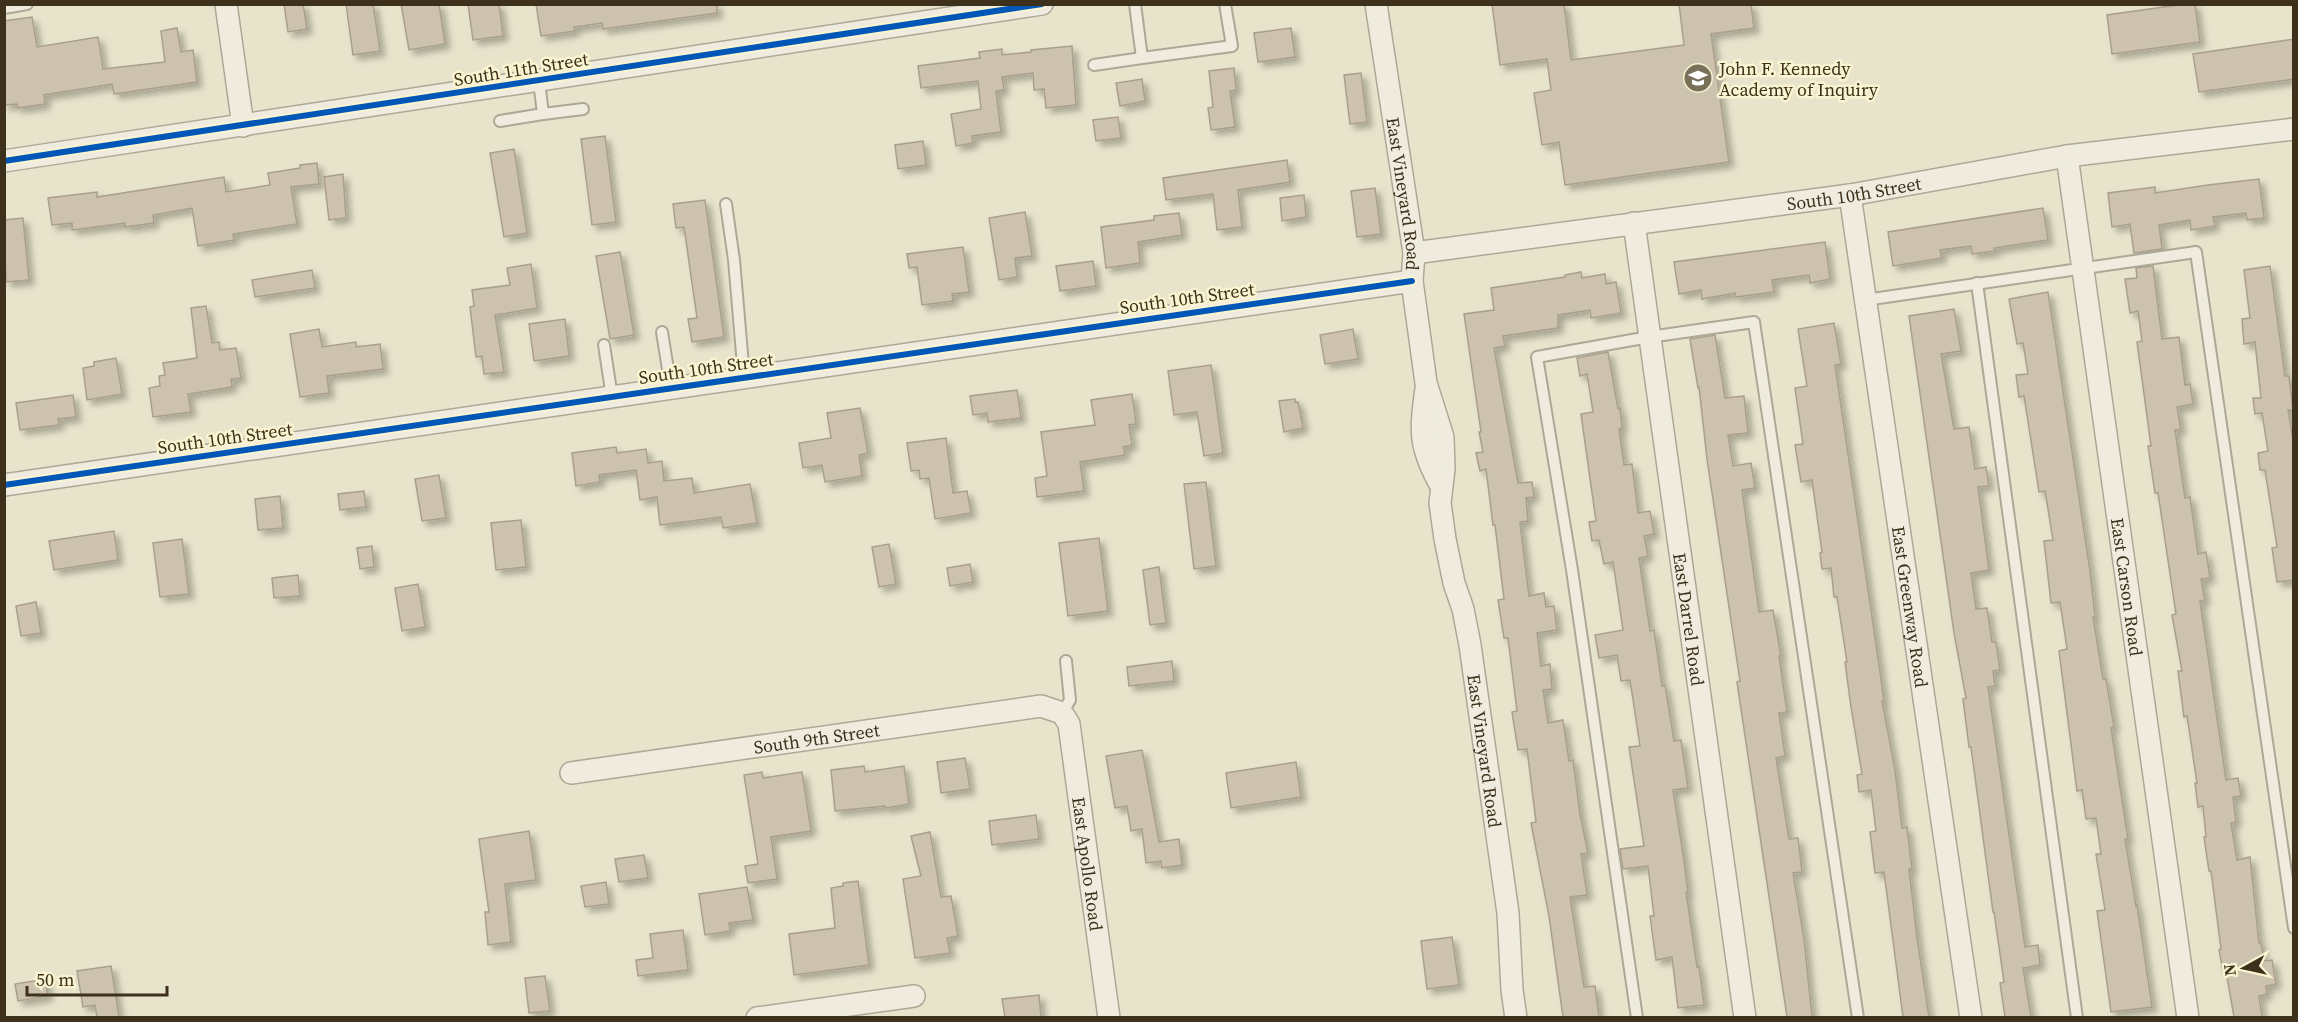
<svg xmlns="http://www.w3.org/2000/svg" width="2298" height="1022" viewBox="0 0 2298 1022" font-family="'Source Serif 4',serif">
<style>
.building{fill:#ccc2ad;stroke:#a99f8b;stroke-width:1.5;filter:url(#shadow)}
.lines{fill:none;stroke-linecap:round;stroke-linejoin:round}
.service-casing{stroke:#ada896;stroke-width:14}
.minor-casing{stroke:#ada896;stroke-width:24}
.service{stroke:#efecdf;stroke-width:10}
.minor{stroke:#efecdf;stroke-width:21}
.cycleway-casing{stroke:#faf4d1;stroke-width:10}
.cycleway{stroke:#0057b8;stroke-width:6}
.labels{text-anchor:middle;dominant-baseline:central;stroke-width:5;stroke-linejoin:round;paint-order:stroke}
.poi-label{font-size:18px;fill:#3d311c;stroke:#faf4d1;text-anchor:start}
.street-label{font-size:18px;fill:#3d311c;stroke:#faf4d1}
</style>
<defs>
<filter id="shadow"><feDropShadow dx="5" dy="5" stdDeviation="3" flood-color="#0004"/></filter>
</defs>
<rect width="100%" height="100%" fill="#e8e4cc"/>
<!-- building -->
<g class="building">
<polygon points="284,4 303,4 307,29 288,32"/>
<polygon points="346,4 373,4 380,51 353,55"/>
<polygon points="401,4 439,4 445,44 409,50"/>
<polygon points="468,4 499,4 503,36 473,40"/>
<polygon points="536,4 717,4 717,13 603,29 602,23 574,27 575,31 541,36"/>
<polygon points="1492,4 1564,4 1571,60 1684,45 1679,4 1751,4 1754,28 1711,34 1729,162 1565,185 1559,142 1542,145 1534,93 1551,90 1547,59 1500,65"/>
<polygon points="2185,4 2195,4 2200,42 2112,54 2107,15"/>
<polygon points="32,17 37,47 98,37 103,69 165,62 161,31 177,28 181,52 193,50 197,82 114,94 112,84 44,95 45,104 18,108 17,104 4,105 4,21"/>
<polygon points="1291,28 1295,57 1258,62 1254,33"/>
<polygon points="2294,39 2294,79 2199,92 2193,54"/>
<polygon points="1072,46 1076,105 1046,108 1044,89 1034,90 1033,73 1002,77 1004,90 996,91 1001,132 972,136 973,143 956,146 951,114 981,109 978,81 921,88 918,66 980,58 979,52 1002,49 1002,55 1031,52 1031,50"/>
<polygon points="1234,68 1236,90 1230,91 1235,127 1211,130 1208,108 1213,107 1209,71"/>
<polygon points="1361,73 1367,122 1350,124 1344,75"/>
<polygon points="1142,79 1145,101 1120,106 1116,83"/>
<polygon points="1118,117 1121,138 1096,141 1093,120"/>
<polygon points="605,136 616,222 592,225 581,139"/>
<polygon points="923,141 926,165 898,169 895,145"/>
<polygon points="514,149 527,233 504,237 490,153"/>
<polygon points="1287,160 1290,182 1238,190 1242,227 1217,230 1213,194 1166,200 1163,178"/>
<polygon points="317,163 319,184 291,187 297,224 233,234 234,240 198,246 192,208 153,215 154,223 125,227 125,223 72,230 72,223 52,225 48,198 97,192 97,197 224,177 226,192 270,185 268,173 300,168 300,165"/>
<polygon points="343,174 346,218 329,220 324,177"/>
<polygon points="2259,179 2264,218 2247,220 2246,213 2213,217 2215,226 2191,230 2190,220 2159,225 2162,249 2134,253 2130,224 2112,227 2108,193 2155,187 2155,193 2208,185"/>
<polygon points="1375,188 1381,234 1357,237 1351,191"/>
<polygon points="1304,195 1306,217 1282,221 1280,198"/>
<polygon points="705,200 724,337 692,342 688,319 697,318 684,227 676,228 673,204"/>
<polygon points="2043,208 2048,240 1994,248 1995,251 1972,254 1971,246 1940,250 1942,258 1893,266 1888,232"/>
<polygon points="1025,212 1032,256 1015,258 1017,277 999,280 989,218"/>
<polygon points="1179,213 1182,235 1138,242 1140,263 1106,268 1101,227 1154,220 1154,216"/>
<polygon points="23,218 29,280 6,282 4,220"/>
<polygon points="1825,242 1830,279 1810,283 1809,275 1772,280 1774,292 1736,297 1735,293 1702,299 1701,290 1679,294 1674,262"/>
<polygon points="963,247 969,292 952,294 953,301 922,305 917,267 909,268 907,254"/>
<polygon points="620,252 634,335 610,339 596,256"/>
<polygon points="1093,261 1096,286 1060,291 1056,266"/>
<polygon points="531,264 537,308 495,315 504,372 484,374 482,356 476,357 470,307 474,306 472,290 510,285 507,268"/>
<polygon points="2153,266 2162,339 2179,337 2185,385 2190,384 2193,404 2177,407 2181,429 2175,430 2185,498 2190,497 2198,554 2206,552 2210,578 2201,579 2205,600 2200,601 2226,780 2238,778 2241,796 2233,797 2236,822 2231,823 2237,860 2250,857 2259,943 2261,943 2264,961 2272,960 2276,984 2266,986 2267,994 2259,996 2262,1017 2234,1017 2226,971 2223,971 2219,950 2221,949 2211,871 2209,871 2204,837 2206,837 2203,806 2198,807 2195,783 2197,783 2187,716 2184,717 2178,671 2182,671 2172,615 2176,614 2158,493 2155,493 2148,446 2151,446 2137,342 2142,341 2138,311 2130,313 2125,279 2137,278 2136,268"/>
<polygon points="2270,266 2285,376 2289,376 2293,410 2288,410 2294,446 2294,580 2277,582 2272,548 2277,547 2265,470 2260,470 2258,453 2268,451 2262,413 2255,414 2253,398 2261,398 2255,342 2244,344 2242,319 2250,318 2244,270"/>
<polygon points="312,270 315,288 255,297 252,280"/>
<polygon points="1581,272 1582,278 1605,274 1606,284 1616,282 1621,313 1591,318 1590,310 1558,315 1558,328 1503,336 1505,346 1494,348 1518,483 1532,482 1534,497 1526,498 1528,521 1520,522 1529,596 1544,593 1546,607 1554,606 1557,630 1537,633 1541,666 1550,664 1552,689 1543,690 1548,723 1563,720 1569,761 1573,760 1580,814 1588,853 1581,854 1587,895 1570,897 1584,987 1595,986 1599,1017 1563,1017 1549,916 1531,823 1536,822 1527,749 1518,750 1512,712 1517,711 1508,638 1504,638 1498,600 1504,599 1495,525 1493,525 1486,469 1480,471 1476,453 1483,452 1479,432 1481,432 1464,314 1494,310 1491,288 1565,277 1565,275"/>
<polygon points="2048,292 2090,571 2095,617 2093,617 2103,679 2106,679 2114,727 2111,728 2128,839 2125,839 2136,906 2137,905 2152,1007 2111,1012 2097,911 2105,910 2096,854 2101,854 2096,818 2086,819 2082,790 2077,791 2059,651 2067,649 2060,602 2051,603 2044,541 2053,540 2045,491 2039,492 2024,396 2019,397 2016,375 2028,374 2023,343 2017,344 2009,299"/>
<polygon points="206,306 212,343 219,342 220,350 236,348 241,378 231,379 232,387 188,394 191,412 153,417 149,388 160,386 159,376 165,375 163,363 197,358 191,308"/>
<polygon points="1954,309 1961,351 1941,354 1954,429 1969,427 1975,469 1986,467 1989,486 1978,487 1989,570 1971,573 1976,609 1987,608 1992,642 1996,642 2000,670 1993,671 1995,686 1988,687 2025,947 2038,945 2040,965 2023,968 2031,1017 2005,1017 2000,983 2004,982 1994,912 1993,912 1971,747 1969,747 1963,699 1966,698 1954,633 1909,316"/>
<polygon points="565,319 569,356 534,361 529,324"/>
<polygon points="1834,323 1841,364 1835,365 1878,658 1884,701 1882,701 1895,770 1902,828 1907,827 1912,869 1909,869 1917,938 1929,1017 1903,1017 1884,872 1875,873 1870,832 1876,831 1871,790 1859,792 1857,775 1862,774 1851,707 1845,662 1847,662 1837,597 1834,597 1831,568 1822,569 1820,553 1822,552 1812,480 1801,482 1795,445 1803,444 1795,388 1807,386 1798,329"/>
<polygon points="319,329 322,347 356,342 356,347 380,344 383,369 327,376 329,393 300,397 290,334"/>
<polygon points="1353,329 1358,359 1325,364 1320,335"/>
<polygon points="1715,335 1725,398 1744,396 1748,433 1728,435 1733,466 1751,463 1755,488 1742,490 1759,612 1773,610 1781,656 1779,656 1787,712 1779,713 1785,756 1776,758 1789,839 1798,838 1802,872 1793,873 1804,939 1812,1017 1787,1017 1737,682 1740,681 1707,459 1699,387 1698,388 1690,339"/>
<polygon points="1608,352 1618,409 1620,408 1622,428 1619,429 1624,465 1632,464 1638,513 1650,511 1654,534 1644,536 1648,556 1639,558 1650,631 1654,630 1662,686 1665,685 1674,741 1681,740 1688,788 1673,790 1683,854 1688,892 1686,892 1697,967 1699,966 1704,1005 1678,1008 1672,957 1656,960 1650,916 1654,916 1648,866 1623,869 1620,849 1644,846 1629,747 1640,746 1630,680 1621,681 1617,655 1599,658 1595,635 1623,630 1613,562 1604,564 1599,540 1592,541 1589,522 1596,521 1581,414 1593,412 1587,374 1580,376 1577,358"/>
<polygon points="116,358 122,394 87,400 83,368 94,366 94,362"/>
<polygon points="1211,365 1223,453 1204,456 1197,412 1174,415 1168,371"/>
<polygon points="1017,390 1021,418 988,422 987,413 973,415 970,396"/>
<polygon points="1132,394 1136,424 1129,425 1132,445 1123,447 1125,455 1080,462 1084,491 1037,497 1035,478 1047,476 1041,432 1095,425 1091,400"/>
<polygon points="73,395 76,417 58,419 59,425 20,430 16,403"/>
<polygon points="1295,399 1295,402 1298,402 1303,428 1284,432 1279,401"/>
<polygon points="860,408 868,453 859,455 862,476 825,482 822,465 803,468 799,443 831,438 827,413"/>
<polygon points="946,438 953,493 967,491 971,513 935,519 929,478 920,479 919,470 911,471 907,443"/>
<polygon points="616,447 617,453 646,449 648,463 662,461 664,481 692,478 694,493 750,484 757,523 723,528 721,517 660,525 657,497 640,500 636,470 599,475 600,482 576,486 572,453"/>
<polygon points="439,475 446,518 422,521 415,479"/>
<polygon points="1206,482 1216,566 1194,569 1184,484"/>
<polygon points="364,491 366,507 340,510 338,494"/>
<polygon points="280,496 283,528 258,530 255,499"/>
<polygon points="521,520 526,567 496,570 491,523"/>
<polygon points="114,531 118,560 54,570 49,541"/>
<polygon points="1099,538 1108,611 1068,616 1059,543"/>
<polygon points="182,539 189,594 160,597 153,543"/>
<polygon points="889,544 896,584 879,587 872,547"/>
<polygon points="372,546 374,567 360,569 357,548"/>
<polygon points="970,564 973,582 950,586 947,568"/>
<polygon points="1159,567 1166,623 1150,625 1143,570"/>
<polygon points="298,575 300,596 274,598 272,578"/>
<polygon points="418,584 425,627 402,631 395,588"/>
<polygon points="36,602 41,633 21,636 16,606"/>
<polygon points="1172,661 1174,681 1129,686 1127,667"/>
<polygon points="1142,750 1159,842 1179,839 1182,865 1162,868 1161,861 1146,863 1142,829 1131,831 1127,806 1115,808 1106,756"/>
<polygon points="965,758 970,789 941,793 937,762"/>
<polygon points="1296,762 1301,797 1231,808 1226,773"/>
<polygon points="864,766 865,772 904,766 909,804 886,808 885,806 835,811 831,770"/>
<polygon points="762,772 763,778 802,772 811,831 771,837 777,879 748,883 745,866 758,864 744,775"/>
<polygon points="1036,815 1039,839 992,845 989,821"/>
<polygon points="529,831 536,880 505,884 511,942 488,945 485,912 489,912 479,839"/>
<polygon points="930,832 941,897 951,896 958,936 947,938 950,953 915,958 903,879 921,876 911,836"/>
<polygon points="644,855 648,878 619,882 615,859"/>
<polygon points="858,881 869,965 794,975 789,934 835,928 831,888 843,886 843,883"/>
<polygon points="606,882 609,904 585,907 581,886"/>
<polygon points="747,887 753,920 729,923 730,931 705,935 699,894"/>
<polygon points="683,930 688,970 638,976 636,960 653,958 650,934"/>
<polygon points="1452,937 1459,985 1427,989 1421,941"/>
<polygon points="111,966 119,1017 97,1017 95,1005 83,1007 77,971"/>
<polygon points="545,976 550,1011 529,1013 525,978"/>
<polygon points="45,979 48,996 18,1001 15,984"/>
<polygon points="1039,995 1041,1017 1005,1017 1002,999"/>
</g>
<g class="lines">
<!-- service casing -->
<g class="service-casing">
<g id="service">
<polyline points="1135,4 1142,58 1232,46 1225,4"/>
<polyline points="4,8 27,4"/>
<polyline points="1094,65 1142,58"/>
<polyline points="543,114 583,109"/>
<polyline points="500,121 543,114 539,81"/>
<polyline points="726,204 734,260 744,377"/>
<polyline points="1977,283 2077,1018"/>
<polyline points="1865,300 2196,252 2294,928"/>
<polyline points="662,332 671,388"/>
<polyline points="604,345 612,397"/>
<polyline points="1062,713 1070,700 1066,661"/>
<polyline points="1637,1018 1572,570 1537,357 1649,337 1754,322 1858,1018"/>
</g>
</g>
<!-- minor casing -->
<g class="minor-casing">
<g id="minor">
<polyline points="226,4 243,126"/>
<path id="s1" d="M1376 4 1414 253 1412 281 1426 383 1443 437 1444 469 1440 503 1445 539 1454 583 1463 609 1470 645 1508 913 1512 990 1516 1018"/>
<path id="s2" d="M2067 156 2188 1018"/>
<polyline points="4,161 1042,4"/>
<path id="s3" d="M1850 195 1971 1018"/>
<path id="s4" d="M1634 223 1745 1018"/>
<path id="s5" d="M1414 253 1850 195 2067 156 2294 129"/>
<path d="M1426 389C1420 432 1419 447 1441 486"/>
<polyline points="4,485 1412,281"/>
<path id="s6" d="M571 773 1041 706 1062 713 1069 724 1109 1018"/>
<polyline points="757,1018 914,996"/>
</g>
</g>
<!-- service -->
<use href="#service" class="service"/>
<!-- minor -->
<use href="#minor" class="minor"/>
<!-- cycleway casing -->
<g class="cycleway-casing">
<g id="cycleway">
<polyline points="4,161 1042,4"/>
<polyline points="4,485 1412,281"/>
</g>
</g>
<!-- cycleway -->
<use href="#cycleway" class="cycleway"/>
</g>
<!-- icons -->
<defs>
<g id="school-disc" transform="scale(1.5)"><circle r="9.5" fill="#79705a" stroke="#faf4d1"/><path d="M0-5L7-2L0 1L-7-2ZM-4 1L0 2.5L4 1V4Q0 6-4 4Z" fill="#fff"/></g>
</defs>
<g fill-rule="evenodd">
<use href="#school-disc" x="1698" y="78"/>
</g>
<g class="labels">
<!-- poi labels -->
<g class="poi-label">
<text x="1719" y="68">John F. Kennedy<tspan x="1719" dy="21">Academy of Inquiry</tspan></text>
</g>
<!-- street labels -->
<g class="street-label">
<text transform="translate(521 69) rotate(-9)">South 11th Street</text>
<text stroke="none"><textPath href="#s5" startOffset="444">South 10th Street</textPath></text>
<text stroke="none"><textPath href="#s1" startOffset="192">East Vineyard Road</textPath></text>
<text transform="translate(1187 298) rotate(-8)">South 10th Street</text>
<text transform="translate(706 368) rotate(-8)">South 10th Street</text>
<text transform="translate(225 438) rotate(-8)">South 10th Street</text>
<text stroke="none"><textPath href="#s2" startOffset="435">East Carson Road</textPath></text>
<text stroke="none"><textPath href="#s3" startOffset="416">East Greenway Road</textPath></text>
<text stroke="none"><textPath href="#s4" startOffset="400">East Darrel Road</textPath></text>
<text stroke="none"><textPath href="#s6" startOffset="248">South 9th Street</textPath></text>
<text stroke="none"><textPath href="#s1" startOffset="758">East Vineyard Road</textPath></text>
<text stroke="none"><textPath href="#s6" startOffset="651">East Apollo Road</textPath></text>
</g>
</g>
<!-- border -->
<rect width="2298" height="1022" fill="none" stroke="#3d311c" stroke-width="12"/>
<!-- north arrow -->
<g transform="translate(2244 968) rotate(262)" stroke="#faf4d1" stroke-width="4.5" paint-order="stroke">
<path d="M0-4.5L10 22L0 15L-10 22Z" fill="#3d311c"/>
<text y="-9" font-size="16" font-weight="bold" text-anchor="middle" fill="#3d311c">N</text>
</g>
<!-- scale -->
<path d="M27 986v9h140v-9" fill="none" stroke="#3d311c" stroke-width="3"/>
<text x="36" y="986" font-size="18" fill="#3d311c" stroke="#faf4d1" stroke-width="4.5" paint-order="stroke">50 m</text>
</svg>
